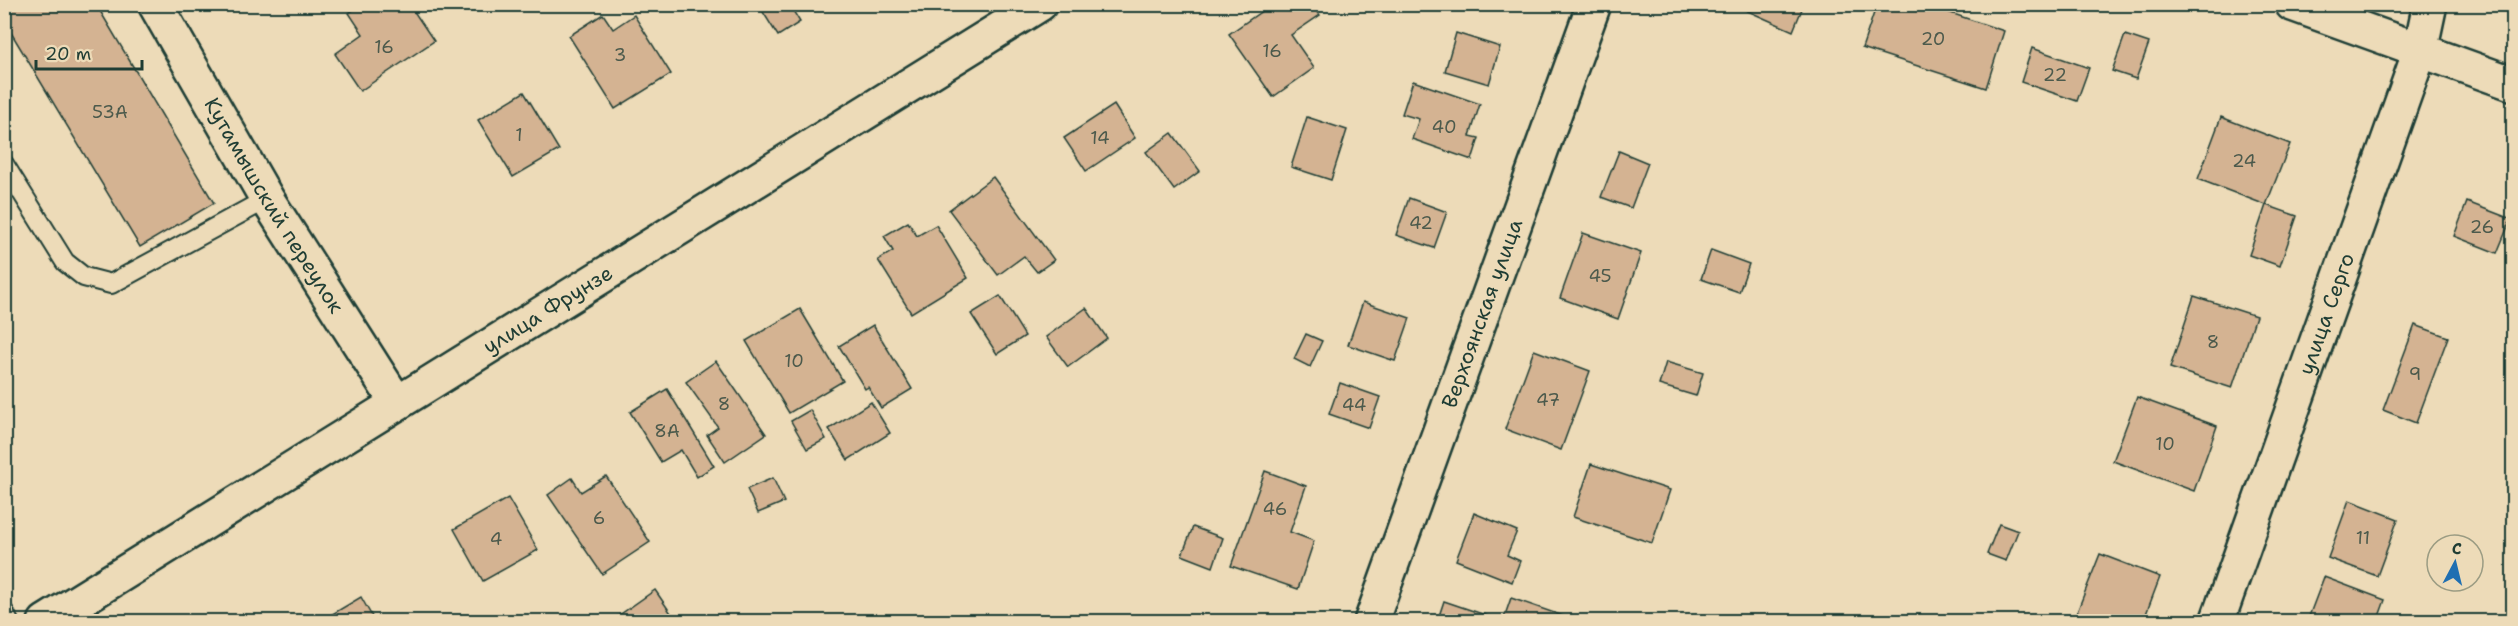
<svg xmlns="http://www.w3.org/2000/svg" width="2518" height="626" viewBox="0 0 2518 626" font-family="'Shantell Sans',sans-serif">
<style>
.building{fill:#d4b392;stroke:#1f3d34;stroke-width:1.5}
.lines{fill:none;stroke-linecap:round;stroke-linejoin:round}
.service-casing{stroke:#1f3d34;stroke-width:22}
.minor-casing{stroke:#1f3d34;stroke-width:38}
.tertiary-casing{stroke:#1f3d34;stroke-width:38}
.service{stroke:#eddbb8;stroke-width:18}
.minor{stroke:#eddbb8;stroke-width:33}
.tertiary{stroke:#eddbb8;stroke-width:33}
.labels{text-anchor:middle;dominant-baseline:central;stroke-width:5;stroke-linejoin:round;paint-order:stroke}
.number-label{font-size:18px;fill:#4c5a4c}
.street-label{font-size:21px;fill:#1f3d34;stroke:#eddbb8}
</style>
<rect width="100%" height="100%" fill="#eddbb8"/>
<filter id="ink" filterUnits="userSpaceOnUse"><feTurbulence type="fractalNoise" baseFrequency=".0167" numOctaves="2"/><feDisplacementMap in="SourceGraphic" scale="12" xChannelSelector="R" yChannelSelector="G"/><feConvolveMatrix kernelMatrix="1 2 1 2 8 2 1 2 1" color-interpolation-filters="sRGB"/></filter>
<g filter="url(#ink)">
<!-- building -->
<g class="building">
<polygon points="4,4 96,4 214,203 140,247 4,21"/>
<polygon points="362,4 409,4 434,41 360,91 335,54 363,34 349,13"/>
<polygon points="758,4 789,4 800,22 778,36"/>
<polygon points="1272,4 1312,4 1320,15 1291,35 1314,68 1273,97 1229,34"/>
<polygon points="1446,4 1471,4 1469,11"/>
<polygon points="1732,4 1804,4 1793,31"/>
<polygon points="1877,4 1924,4 2004,31 1986,88 1862,48"/>
<polygon points="603,14 613,29 634,15 671,74 615,109 569,36"/>
<polygon points="1456,33 1500,47 1489,84 1445,71"/>
<polygon points="2125,35 2149,43 2136,79 2112,71"/>
<polygon points="2032,48 2089,68 2077,101 2021,82"/>
<polygon points="1413,81 1480,104 1470,136 1479,138 1472,160 1412,139 1419,119 1402,114"/>
<polygon points="524,92 559,150 513,177 478,120"/>
<polygon points="1114,105 1135,138 1086,171 1064,138"/>
<polygon points="1307,117 1347,130 1331,180 1291,167"/>
<polygon points="2221,117 2290,144 2266,205 2198,179"/>
<polygon points="1172,133 1200,171 1174,190 1146,152"/>
<polygon points="1619,151 1648,163 1631,208 1601,197"/>
<polygon points="993,177 1054,260 1037,272 1024,256 998,275 949,210"/>
<polygon points="1409,198 1447,212 1434,248 1396,235"/>
<polygon points="2467,202 2511,219 2497,253 2454,236"/>
<polygon points="2266,205 2297,216 2280,266 2249,255"/>
<polygon points="908,222 917,236 936,225 968,278 911,313 878,260 893,251 884,236"/>
<polygon points="1583,233 1641,253 1618,319 1560,298"/>
<polygon points="1711,250 1749,264 1739,292 1701,279"/>
<polygon points="1000,296 1025,336 997,354 971,314"/>
<polygon points="2194,296 2256,316 2232,388 2170,368"/>
<polygon points="1363,302 1410,318 1395,361 1348,345"/>
<polygon points="1086,308 1107,338 1068,367 1046,337"/>
<polygon points="800,309 843,381 789,413 746,341"/>
<polygon points="873,325 912,389 881,408 868,387 865,389 839,346"/>
<polygon points="2415,325 2448,337 2416,423 2383,410"/>
<polygon points="1306,334 1322,341 1310,367 1294,359"/>
<polygon points="1534,350 1590,371 1561,450 1505,429"/>
<polygon points="716,361 766,434 725,462 707,435 718,427 686,382"/>
<polygon points="1666,362 1703,373 1696,396 1659,385"/>
<polygon points="1340,383 1380,397 1369,428 1329,414"/>
<polygon points="667,389 714,466 697,477 681,450 661,462 630,412"/>
<polygon points="2137,397 2217,426 2194,491 2113,461"/>
<polygon points="871,402 890,433 848,460 829,429"/>
<polygon points="810,410 826,439 807,449 791,421"/>
<polygon points="1591,464 1670,490 1652,543 1573,517"/>
<polygon points="1265,471 1306,486 1290,532 1314,541 1298,589 1231,566"/>
<polygon points="606,476 650,542 602,574 548,495 572,478 581,492"/>
<polygon points="773,478 784,502 758,513 747,489"/>
<polygon points="508,498 538,550 483,581 454,529"/>
<polygon points="2349,500 2398,519 2377,576 2328,558"/>
<polygon points="1474,513 1517,531 1507,555 1520,561 1512,582 1456,560"/>
<polygon points="1999,524 2018,531 2006,561 1987,554"/>
<polygon points="1193,527 1223,538 1213,567 1182,555"/>
<polygon points="2100,554 2160,577 2143,622 2101,622 2077,612"/>
<polygon points="2324,577 2385,600 2377,622 2315,622 2308,619"/>
<polygon points="655,590 677,622 611,622 611,621"/>
<polygon points="361,597 375,622 319,622"/>
<polygon points="1511,598 1563,616 1561,622 1437,622 1444,601 1503,621"/>
</g>
<g class="lines">
<!-- service casing -->
<g class="service-casing">
<g id="service">
<polyline points="4,164 65,262 84,277 111,284 267,199"/>
<polyline points="4,612 9,622"/>
</g>
</g>
<!-- minor casing -->
<g class="minor-casing">
<g id="minor">
<path id="s1" d="M155 4 267 199 397 403"/>
<path id="s2" d="M1371 622 1594 4"/>
<path id="s3" d="M2217 622 2420 51 2430 4"/>
</g>
</g>
<!-- tertiary casing -->
<g class="tertiary-casing">
<g id="tertiary">
<polyline points="2292,4 2514,84"/>
<path id="s4" d="M45 622 1040 4"/>
</g>
</g>
<!-- service -->
<use href="#service" class="service"/>
<!-- minor -->
<use href="#minor" class="minor"/>
<!-- tertiary -->
<use href="#tertiary" class="tertiary"/>
</g>
</g>
<g class="labels">
<!-- number labels -->
<g class="number-label">
<text x="1933" y="39">20</text>
<text x="384" y="47">16</text>
<text x="1272" y="51">16</text>
<text x="620" y="55">3</text>
<text x="2055" y="75">22</text>
<text x="110" y="112">53А</text>
<text x="1444" y="127">40</text>
<text x="519" y="135">1</text>
<text x="1100" y="138">14</text>
<text x="2244" y="161">24</text>
<text x="1421" y="223">42</text>
<text x="2482" y="227">26</text>
<text x="1600" y="276">45</text>
<text x="2213" y="342">8</text>
<text x="794" y="361">10</text>
<text x="2415" y="374">9</text>
<text x="1548" y="400">47</text>
<text x="724" y="404">8</text>
<text x="1354" y="405">44</text>
<text x="667" y="431">8А</text>
<text x="2165" y="444">10</text>
<text x="1275" y="509">46</text>
<text x="599" y="518">6</text>
<text x="2363" y="538">11</text>
<text x="496" y="539">4</text>
</g>
<!-- street labels -->
<g class="street-label">
<text stroke="none"><textPath href="#s1" startOffset="234">Кутамышский переулок</textPath></text>
<text stroke="none"><textPath href="#s4" startOffset="592">улица Фрунзе</textPath></text>
<text stroke="none"><textPath href="#s2" startOffset="328">Верхоянская улица</textPath></text>
<text stroke="none"><textPath href="#s3" startOffset="327">улица Серго</textPath></text>
</g>
</g>
<!-- margin -->
<rect width="2518" height="626" fill="none" stroke="#eddbb8" stroke-width="24"/>
<rect x="12" y="12" width="2494" height="602" fill="none" stroke="#1f3d34" stroke-width="2" filter="url(#ink)"/>
<!-- north arrow -->
<g transform="translate(2455 563) rotate(7)"><circle r="28" fill="#eddbb8" stroke="#9b9c83" stroke-width="1.5"/>
<path d="M0-4.5L10 22L0 15L-10 22Z" fill="#1f6fb2"/>
<text y="-9" font-size="16" font-weight="bold" text-anchor="middle" fill="#1f3d34">С</text>
</g>
<!-- scale -->
<path d="M36 60v9h106v-9" fill="none" stroke="#1f3d34" stroke-width="3"/>
<text x="45" y="60" font-size="18" fill="#1f3d34" stroke="#eddbb8" stroke-width="4.5" paint-order="stroke">20 m</text>
</svg>
